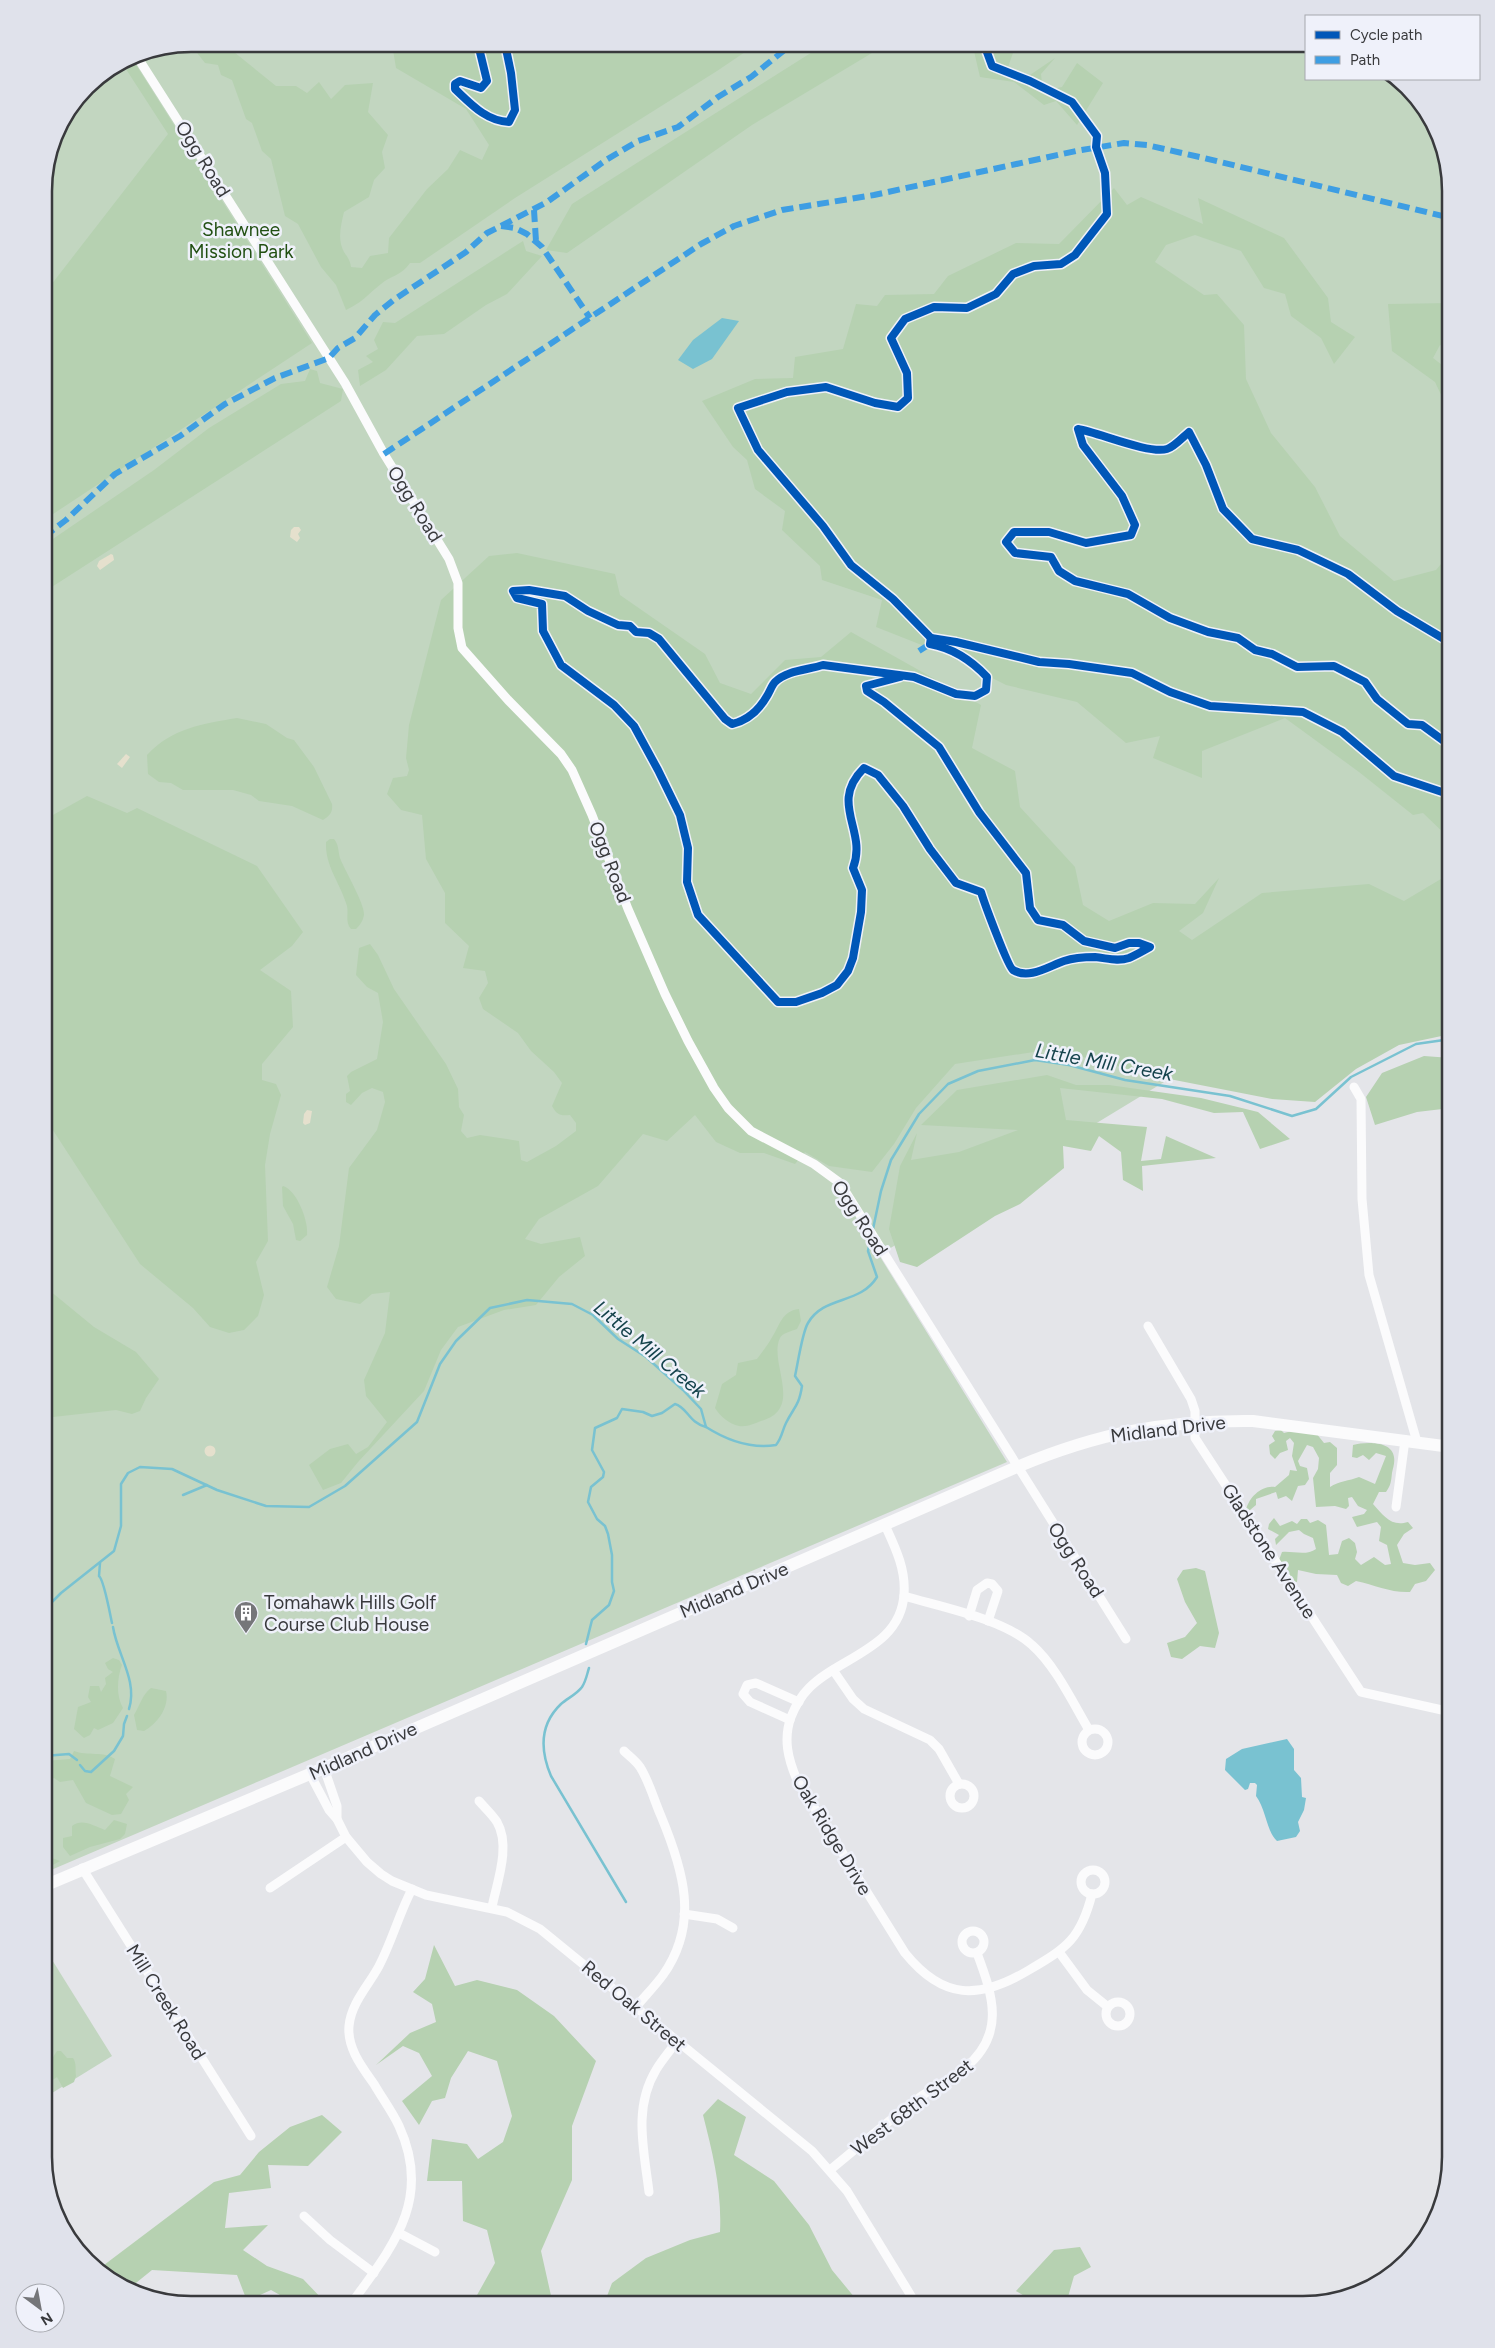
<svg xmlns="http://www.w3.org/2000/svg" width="1495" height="2348" viewBox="0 0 1495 2348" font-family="Figtree,sans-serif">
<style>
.green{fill:#c2d6c0}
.forest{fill:#b6d1b1}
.sand{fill:#e5e0cd}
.water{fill:#79c2d1}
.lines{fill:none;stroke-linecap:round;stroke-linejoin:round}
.stream{stroke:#79c2d1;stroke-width:2.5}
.street{stroke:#fbfbfc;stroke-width:9}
.secondary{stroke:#fbfbfc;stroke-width:12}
.quiet{stroke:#3e9ee3;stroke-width:6;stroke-dasharray:12 6;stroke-linecap:butt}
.cycleway-casing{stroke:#eff1fa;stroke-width:11}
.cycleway{stroke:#0057b8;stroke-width:8}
.labels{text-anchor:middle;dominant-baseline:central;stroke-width:5;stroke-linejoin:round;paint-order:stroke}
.street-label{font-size:19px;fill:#393a3d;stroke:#eff1fa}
.park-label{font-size:19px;fill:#225013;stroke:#eff1fa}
.poi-label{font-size:19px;fill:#393a3d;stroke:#eff1fa;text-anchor:start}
.water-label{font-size:20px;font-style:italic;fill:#15434c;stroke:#eff1fa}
.rim{fill:none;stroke:#393a3d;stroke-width:2.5}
</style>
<rect width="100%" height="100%" fill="#e4e5e9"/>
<!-- green -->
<g class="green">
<polygon points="192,44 1306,44 1306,79 1395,79 1436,126 1451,192 1451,908 879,1255 1007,1462 44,1873 44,182 55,135 87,87 135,55"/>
<polygon points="44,1947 112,2056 44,2098"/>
</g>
<!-- forest -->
<g class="forest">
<path d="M190 44H231L234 52 276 86H296L307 93 319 82 331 99 345 85 373 83 368 112 388 135 382 152 385 168 374 180 369 197 344 212C341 225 337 239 344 252 348 258 350 260 351 267L362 268 370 256 388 253 389 238 427 189 448 169 460 150 482 160 489 145 466 109 396 68 392 44H757L717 71 515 198 420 263H410C401 276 392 275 381 284 367 295 363 302 346 310L336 285 321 267 298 224 285 216 271 159 262 151 252 123 246 119 232 80 221 75 218 65 205 63Z"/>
<polygon points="825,44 887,44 752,125 567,253 546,250 572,204"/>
<polygon points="970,44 1028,44 1028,47 1015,47 1006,73 1030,75 1055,58 1041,74 1043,91 1062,87 1077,63 1103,83 1077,125 1056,101 1044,105 1014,82 980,77 973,47"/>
<polygon points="131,57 312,343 44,520 44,294 168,134 122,63"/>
<polygon points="1114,188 1127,205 1141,197 1203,224 1198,198 1284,238 1328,298 1331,322 1355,337 1334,364 1321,338 1291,316 1285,294 1264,288 1241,251 1195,235 1166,245 1155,262 1204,295 1217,294 1244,325 1246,379 1271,433 1315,487 1340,536 1394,581 1436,570 1451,552 1451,840 1423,813 1413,815 1359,772 1285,718 1202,751 1202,778 1153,758 1160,736 1126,743 1077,702 1006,685 947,655 876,627 882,600 822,580 820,566 782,530 785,511 755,489 747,460 733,447 702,401 755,379 793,378 795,357 843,349 856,304 877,306 885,295 934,294 948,276 1016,243 1059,244"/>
<polygon points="523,241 526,251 542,256 507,294 486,305 444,334 417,336 386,370 360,386 358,370 373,362 366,356 378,349 374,340 383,322 395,323"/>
<polygon points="1451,303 1451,349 1440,345 1433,358 1451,372 1451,416 1435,382 1392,351 1388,304"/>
<polygon points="310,369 317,371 320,383 343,389 341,401 44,592 44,545 154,470 209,428 281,384 305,381"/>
<path d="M517 553 615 574 620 595 705 654 720 683 751 694 785 660 821 657 851 632 981 705 972 748 1015 771 1020 807 1075 867 1083 905 1109 921 1153 903 1195 904 1219 878 1203 913 1179 931 1192 940 1262 893 1369 884 1404 901 1451 873V1034L1399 1045 1356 1069 1315 1102 1272 1099 1154 1076 1053 1049 955 1064 916 1108 894 1144 872 1172 829 1166 805 1152 795 1164 764 1153H740L716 1142 695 1115 667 1141 643 1134 598 1186 539 1219 525 1239 541 1244 580 1237 585 1256 559 1277 536 1305 504 1310 458 1327 441 1350 424 1391 358 1462 341 1483 323 1490 309 1465 330 1449 348 1444 356 1454 368 1447 387 1422 366 1396 364 1380 385 1333 390 1292 372 1294 360 1304 336 1299 327 1287 339 1246 349 1168 377 1130 385 1102 383 1092 372 1088 362 1093 351 1105 346 1102V1094L350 1091 347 1076 351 1072 377 1059 383 1022 378 993 367 987 356 975 359 948 370 944 378 955 394 989 446 1064 458 1089 459 1107 464 1115 461 1131 467 1138 480 1135 519 1141 521 1160 527 1162 556 1146 576 1131V1123L570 1115C560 1116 557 1115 552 1106L562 1083 554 1072 531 1051 518 1033 483 1009 479 998 488 983 485 971 463 968 469 946 445 923V893L426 859 422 815 401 810 387 794 393 778 407 776 409 770 406 758 409 725 441 600 489 556Z"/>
<path d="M237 718 266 724 287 738 294 740 314 767 332 804C333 812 330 816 323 820L292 806 259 801 251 795 233 790H183L171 783 159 782 148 774 147 755C172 728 202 724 237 718Z"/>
<polygon points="87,796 127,813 137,808 257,866 303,932 292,946 260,970 291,991 293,1027 262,1064 262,1080 276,1084 281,1095 270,1134 265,1165 268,1241 256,1262 264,1295 258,1316 244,1330 229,1333 210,1327 193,1308 140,1264 47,1121 51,1112 48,1103 44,1098 44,820"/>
<path d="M330 839H334C339 845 338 851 340 858 345 871 365 904 364 915 363 921 360 925 356 929H351C344 921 350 912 346 903 339 881 325 866 326 842Z"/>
<polygon points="1424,1056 1451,1058 1451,1108 1417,1112 1375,1125 1366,1097 1382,1073"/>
<polygon points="1047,1075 1076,1085 1109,1085 1201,1098 1258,1112 1290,1139 1260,1149 1243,1112 1214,1113 1162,1099 1060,1088 1066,1120 1147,1127 1141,1161 1161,1159 1166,1136 1216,1158 1142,1166 1143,1191 1123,1180 1121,1152 1099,1136 1091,1151 1063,1146 1064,1168 1020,1204 995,1216 917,1267 900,1262 889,1229 900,1166 917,1133 911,1160 959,1152 1018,1130 921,1125 957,1090"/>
<path d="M283 1186C297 1190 309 1222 307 1235L300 1241 296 1240 293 1224 283 1206 282 1187Z"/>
<polygon points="44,1286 94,1327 136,1352 159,1379 146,1398 140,1411 132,1414 116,1410 44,1418"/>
<path d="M799 1309 801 1321 797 1329C792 1331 782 1333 780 1338 768 1362 805 1409 761 1421 753 1424 748 1427 739 1426 729 1424 720 1416 715 1408L722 1384 736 1375 738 1363 757 1359C762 1352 767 1346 771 1339 780 1326 781 1311 799 1309Z"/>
<path d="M1281 1430 1284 1433 1296 1430 1316 1433 1324 1443 1330 1442 1337 1448V1465L1330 1473V1487C1339 1481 1349 1481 1359 1477L1375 1484 1386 1456 1376 1453 1369 1460 1363 1455 1357 1458 1352 1457 1353 1445C1364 1442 1392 1440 1394 1457 1395 1463 1393 1468 1392 1473 1391 1482 1391 1485 1386 1492H1379L1373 1504C1384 1516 1391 1527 1408 1522L1413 1528 1404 1534 1397 1545 1403 1563 1415 1565 1430 1563 1435 1570 1426 1581 1415 1584 1410 1592C1391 1593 1375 1585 1356 1581L1348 1586 1341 1583 1337 1575 1316 1574 1298 1570 1297 1582H1292L1285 1566 1279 1560 1282 1552C1293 1551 1307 1556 1316 1549L1313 1538 1304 1534 1299 1530 1289 1532 1276 1545 1275 1539 1279 1535 1268 1529 1269 1524 1274 1518 1280 1526 1292 1521 1297 1524 1301 1519H1307L1310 1523 1318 1520 1326 1525 1329 1555 1338 1554 1342 1541 1349 1538 1355 1543 1357 1552 1355 1559 1361 1565 1374 1557 1385 1565 1391 1564 1387 1545 1379 1541 1381 1527 1377 1522 1357 1527 1352 1517 1364 1514 1367 1510 1358 1506 1352 1497 1348 1498 1349 1506 1346 1509 1335 1506 1316 1507 1313 1478 1318 1469 1319 1458 1313 1447 1307 1445 1298 1461 1300 1466 1307 1468 1309 1479 1305 1485 1298 1486 1292 1501 1286 1496 1278 1499 1276 1492 1256 1499V1505L1250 1510H1246C1249 1497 1262 1485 1275 1487L1289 1475 1290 1470 1297 1471 1292 1456 1294 1443 1290 1438 1286 1441 1288 1450 1280 1453 1275 1459 1270 1454 1269 1445 1275 1441 1272 1436 1275 1431Z"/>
<polygon points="1196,1568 1205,1571 1219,1633 1215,1648 1200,1646 1182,1659 1171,1657 1167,1643 1185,1637 1197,1623 1185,1602 1177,1579 1183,1570"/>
<path d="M113 1658 119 1660 122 1665C117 1678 116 1696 123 1708L113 1723 98 1730 94 1728 90 1735 84 1738 74 1729 78 1707 91 1702 88 1697 90 1686H99L101 1692 106 1684 105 1678 113 1672 108 1669 105 1663Z"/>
<path d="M151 1688 166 1691C170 1707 157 1724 144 1731L137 1730 134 1715C140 1705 142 1695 151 1688Z"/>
<path d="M74 1751C87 1756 104 1751 115 1759L110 1776 133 1787 126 1794 129 1800 121 1814 112 1815 86 1803 73 1780 60 1782 54 1778 44 1782V1761L70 1759Z"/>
<path d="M114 1820 127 1824 125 1834 120 1839 90 1847 70 1856 63 1847V1838L72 1836V1826C83 1818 93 1826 105 1830Z"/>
<polygon points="49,1857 60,1861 44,1870 44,1860"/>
<polygon points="434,1945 455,1986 477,1980 517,1990 554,2016 596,2061 572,2126 572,2180 541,2251 552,2300 550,2304 472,2304 495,2263 487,2230 463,2221 462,2181 427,2181 432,2139 467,2144 478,2159 503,2142 512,2116 497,2061 468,2051 451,2078 445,2098 432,2101 419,2125 402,2101 432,2076 419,2053 403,2046 376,2065 410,2033 436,2022 432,2004 413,1992 425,1979"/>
<path d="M44 2016C52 2021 52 2034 46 2039L44 2037Z"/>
<path d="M57 2051H61L67 2058H73C77 2064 75 2070 76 2076L74 2082 63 2088 57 2077 48 2083H44V2071Z"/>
<path d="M718 2099 746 2117 734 2155 774 2181 809 2225 832 2270 860 2304H727L688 2295 659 2298 654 2304H604L612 2283 646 2258 690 2240 720 2232C722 2191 713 2154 703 2115Z"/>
<polygon points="322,2115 342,2132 308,2166 268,2165 271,2188 229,2193 225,2228 268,2225 243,2250 267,2266 303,2279 325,2302 323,2304 296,2304 271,2290 247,2301 237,2275 152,2270 131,2287 110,2280 86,2253 99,2266 104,2265 214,2182 240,2175 259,2152 290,2127"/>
<path d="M1080 2247 1091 2267 1074 2276 1066 2304C1043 2304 1035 2303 1016 2291L1054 2250Z"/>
</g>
<!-- sand -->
<g class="sand">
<polygon points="294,527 299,527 301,530 298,534 300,538 297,542 290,537 291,530"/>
<polygon points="111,554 113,555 114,560 100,570 97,566 99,561"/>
<polygon points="126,754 130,757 122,768 117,764"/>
<polygon points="307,1110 312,1111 310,1123 305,1125 303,1123 304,1114"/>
<circle cx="210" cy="1451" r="5.5"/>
</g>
<!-- water -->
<g class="water">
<polygon points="722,318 739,321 712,359 693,369 678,360 693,340"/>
<path d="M1287 1739 1294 1749V1770L1301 1778 1302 1797 1306 1798 1304 1810 1298 1822 1300 1831 1296 1837 1277 1841C1267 1833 1266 1809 1256 1796L1257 1785 1255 1783H1250L1248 1789 1245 1790 1225 1770 1226 1759 1242 1749Z"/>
</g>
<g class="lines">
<!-- stream -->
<g class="stream">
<polyline points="873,1229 881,1191 891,1160 919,1114 948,1084 978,1071 1035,1060 1069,1065 1125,1080 1230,1096 1292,1116 1316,1109 1351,1077 1416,1044 1451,1039"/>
<polyline points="183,1495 207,1485"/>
<path d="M100 1563 99 1576C104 1580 110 1614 112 1623"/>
<path d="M44 1610 61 1593 114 1551 121 1526V1484L128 1473 140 1467 172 1469 217 1490 266 1506 309 1507 345 1486 417 1422 440 1364 456 1341 490 1308 527 1300 572 1304 593 1315 618 1339 646 1357 683 1390 701 1409 706 1427C728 1441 751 1449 776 1445 782 1438 782 1431 786 1423 794 1407 799 1406 802 1386L795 1376C798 1363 802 1333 808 1323 824 1295 860 1305 877 1277L868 1251 871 1237"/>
<path d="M113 1627C117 1654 138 1681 129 1709"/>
<path d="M586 1644 592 1620 609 1605 614 1591 612 1582V1555L608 1534 605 1526 597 1519 588 1502 591 1487 603 1477 604 1472 592 1450 595 1428 617 1418 622 1409 643 1412 652 1416 662 1413 675 1404C687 1407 689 1423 706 1427"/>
<path d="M589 1668C587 1674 586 1681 582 1687 577 1694 568 1698 561 1704 540 1724 540 1750 551 1776L626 1902"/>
<polyline points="44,1756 69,1754 77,1760"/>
<polyline points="80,1765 85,1771 91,1772 114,1751 123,1736 124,1724 127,1716"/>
</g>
<!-- street -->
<g class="street">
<polyline points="136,55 345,383 384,454 449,559 458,583 458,628 462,648 508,700 561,754 572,770 592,815 628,909 665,994 688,1041 714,1088 728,1108 751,1131 814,1164 840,1183 1126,1639"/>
<polyline points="1354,1087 1361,1099 1362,1199 1369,1275 1417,1442"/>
<polyline points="1148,1326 1191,1399 1195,1411 1195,1438 1361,1692 1451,1712"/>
<polyline points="1396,1507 1405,1440"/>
<path d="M885 1525C895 1547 906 1569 904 1594 901 1648 839 1657 809 1688 801 1696 795 1707 791 1717 783 1739 788 1759 797 1780L905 1953C943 2000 979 2000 1029 1970 1067 1948 1081 1938 1092 1894"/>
<path d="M904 1596C941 1607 1004 1619 1032 1645 1055 1665 1073 1703 1089 1730"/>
<polyline points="969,1616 977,1590 987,1583 992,1584 998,1591 988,1621"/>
<polyline points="833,1670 853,1699 864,1709 930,1740 939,1749 959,1784"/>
<polyline points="790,1720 750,1702 743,1694 747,1685 756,1683 799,1702"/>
<circle cx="1095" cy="1742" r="13"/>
<path d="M624 1751C629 1756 636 1761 640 1767 649 1781 654 1800 661 1816 683 1869 700 1923 663 1975 655 1986 645 1996 636 2007"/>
<polyline points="324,1768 337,1806 337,1819 346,1837 367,1862 381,1874 392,1881 426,1895 507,1912 540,1929 812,2151 847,2191 916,2304"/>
<polyline points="310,1774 329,1810 337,1819"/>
<circle cx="962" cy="1796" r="12"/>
<path d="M479 1801C485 1808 492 1814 497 1822 511 1846 497 1882 492 1907"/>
<polyline points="82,1868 251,2136"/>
<circle cx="1093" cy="1882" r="12"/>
<polyline points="270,1888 346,1837"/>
<polyline points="684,1914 717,1919 733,1928"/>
<circle cx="973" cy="1942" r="11"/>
<polyline points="1059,1952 1087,1990 1108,2007"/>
<circle cx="1118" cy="2014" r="12"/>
<path d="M830 2170C861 2145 891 2118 923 2095 937 2086 953 2079 965 2068 1006 2034 993 1996 977 1953"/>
<path d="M649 2192C644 2150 633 2108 656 2070 662 2060 670 2051 677 2041"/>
<polyline points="304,2216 330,2240 374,2273"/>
<polyline points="399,2233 435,2252"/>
<path d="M351 2304C392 2247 433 2200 399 2126 392 2111 382 2098 374 2084 362 2067 347 2048 349 2026 351 2003 369 1985 379 1966 392 1941 399 1914 412 1889"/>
</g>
<!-- secondary -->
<path class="secondary" d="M44 1886 324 1768 1017 1467C1098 1433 1165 1420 1253 1421L1451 1447"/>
<!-- quiet -->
<g class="quiet">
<polyline points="534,210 536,241"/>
<polyline points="501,226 547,202 606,160 638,141 678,127 718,97 751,77 792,44"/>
<polyline points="384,454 701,244 734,226 782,210 874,195 1076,151 1124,143 1147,145 1204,158 1451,218"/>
<polyline points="44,537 66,520 115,474 180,436 225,404 275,378 329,358 338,348 355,338 375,315 395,299 466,252 487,233 501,226 515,228 527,234 542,247 590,318"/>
<polyline points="919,651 930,644"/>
</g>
<!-- cycleway casing -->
<g class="cycleway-casing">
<g id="cycleway">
<path d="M478 44 487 81 481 88 460 81 455 84V89C471 104 486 121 509 122L515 110 511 73 505 44"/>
<polyline points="984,44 992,66 1030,81 1072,102 1097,136 1096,147 1105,173 1107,214 1075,255 1061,264 1034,266 1013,274 996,294 967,308 934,307 905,319 891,338 907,373 908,398 898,407 875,403 826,387 787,392 738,408 758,450 823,526 851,565 893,599 931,638 956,642 1039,662 1069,664 1132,673 1170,692 1210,706 1303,712 1342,732 1394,776 1451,795"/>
<path d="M900 677 866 686 867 691 884 702 939 747 979 812 1026 873 1030 908 1038 920 1063 925 1084 941 1115 948 1129 943H1139L1150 947C1143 951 1136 955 1129 958 1117 962 1107 958 1095 957 1085 957 1073 958 1064 961 1049 966 1029 980 1013 970 1008 967 984 902 981 892L956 883 930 849 903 806 878 775 864 768C828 804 868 830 853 868L862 890 861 912 853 958 848 971 837 985 822 993 796 1002H778L698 915 687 882 688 848 680 815 658 770 634 726 614 705 561 665 543 631 542 604 517 598 513 591 529 590 565 596 588 611 618 625 630 626 636 632 649 633 659 639 725 719 732 724C749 720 759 710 767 696 770 691 772 685 775 682 787 670 808 670 823 665L914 677 956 694 975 696 986 690 987 677C972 661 952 648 930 644L931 638"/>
<path d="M1451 744H1448L1422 725 1408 724 1377 699 1365 682 1334 666 1297 667 1272 654 1255 650 1238 638 1208 632 1170 618 1128 594 1075 581 1059 571 1051 557 1015 553 1006 542 1014 532H1049L1086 543 1131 535 1135 525 1122 496 1083 445 1078 429C1100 433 1148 454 1167 449 1174 447 1183 437 1189 432L1206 465 1223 509 1252 539 1298 550 1348 574 1397 611 1444 639H1451"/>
</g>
</g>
<!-- cycleway -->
<use href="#cycleway" class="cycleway"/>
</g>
<!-- icons -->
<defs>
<g id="building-pin" transform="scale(1.25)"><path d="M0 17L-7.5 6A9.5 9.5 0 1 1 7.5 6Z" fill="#757679" stroke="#eff1fa"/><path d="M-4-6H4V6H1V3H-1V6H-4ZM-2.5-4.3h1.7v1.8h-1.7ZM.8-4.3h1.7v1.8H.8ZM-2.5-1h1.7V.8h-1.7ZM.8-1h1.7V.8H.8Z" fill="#fff"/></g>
</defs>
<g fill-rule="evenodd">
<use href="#building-pin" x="246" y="1613"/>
</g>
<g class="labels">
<!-- street labels -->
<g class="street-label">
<text transform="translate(203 159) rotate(58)">Ogg Road</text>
<text transform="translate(415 504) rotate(58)">Ogg Road</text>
<text transform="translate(610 862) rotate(69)">Ogg Road</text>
<text transform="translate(860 1218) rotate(57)">Ogg Road</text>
<text transform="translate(1168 1429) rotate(-7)">Midland Drive</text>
<text transform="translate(1269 1551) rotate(57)">Gladstone Avenue</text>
<text transform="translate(1076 1560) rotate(57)">Ogg Road</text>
<text transform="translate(734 1590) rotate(-23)">Midland Drive</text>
<text transform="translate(363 1751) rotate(-24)">Midland Drive</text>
<text transform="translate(832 1835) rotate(59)">Oak Ridge Drive</text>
<text transform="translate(166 2002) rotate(58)">Mill Creek Road</text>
<text transform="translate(634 2006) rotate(40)">Red Oak Street</text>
<text transform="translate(912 2107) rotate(-37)">West 68th Street</text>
</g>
<!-- park labels -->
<g class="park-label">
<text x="241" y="229">Shawnee<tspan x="241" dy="22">Mission Park</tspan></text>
</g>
<!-- poi labels -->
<g class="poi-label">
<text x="264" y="1602">Tomahawk Hills Golf<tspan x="264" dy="22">Course Club House</tspan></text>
</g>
<!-- water labels -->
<g class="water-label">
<text transform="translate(1104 1062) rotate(10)">Little Mill Creek</text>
<text transform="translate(650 1349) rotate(40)">Little Mill Creek</text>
</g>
</g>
<!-- crop -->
<path d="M0 0H1495V2348H0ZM191 52H1303A139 139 0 0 1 1442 191V2157A139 139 0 0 1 1303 2296H191A139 139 0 0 1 52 2157V191A139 139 0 0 1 191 52Z" fill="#e0e2eb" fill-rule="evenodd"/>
<path class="rim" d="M191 52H1303A139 139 0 0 1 1442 191V2157A139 139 0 0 1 1303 2296H191A139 139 0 0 1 52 2157V191A139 139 0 0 1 191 52Z"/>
<!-- legend -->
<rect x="1305" y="15" width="175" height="65" fill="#eff1fa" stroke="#a6a8ae"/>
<rect x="1315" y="31" width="25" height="8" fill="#0057b8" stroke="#a6a8ae"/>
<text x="1350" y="40" font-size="15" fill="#393a3d">Cycle path</text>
<rect x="1315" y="56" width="25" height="8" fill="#3e9ee3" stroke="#a6a8ae"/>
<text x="1350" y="65" font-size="15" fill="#393a3d">Path</text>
<!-- north arrow -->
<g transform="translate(40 2308) rotate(148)"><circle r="24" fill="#eff1fa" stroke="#a6a8ae"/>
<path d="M0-4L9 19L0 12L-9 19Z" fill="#757679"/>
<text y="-8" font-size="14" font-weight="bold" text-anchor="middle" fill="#393a3d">N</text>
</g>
</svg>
